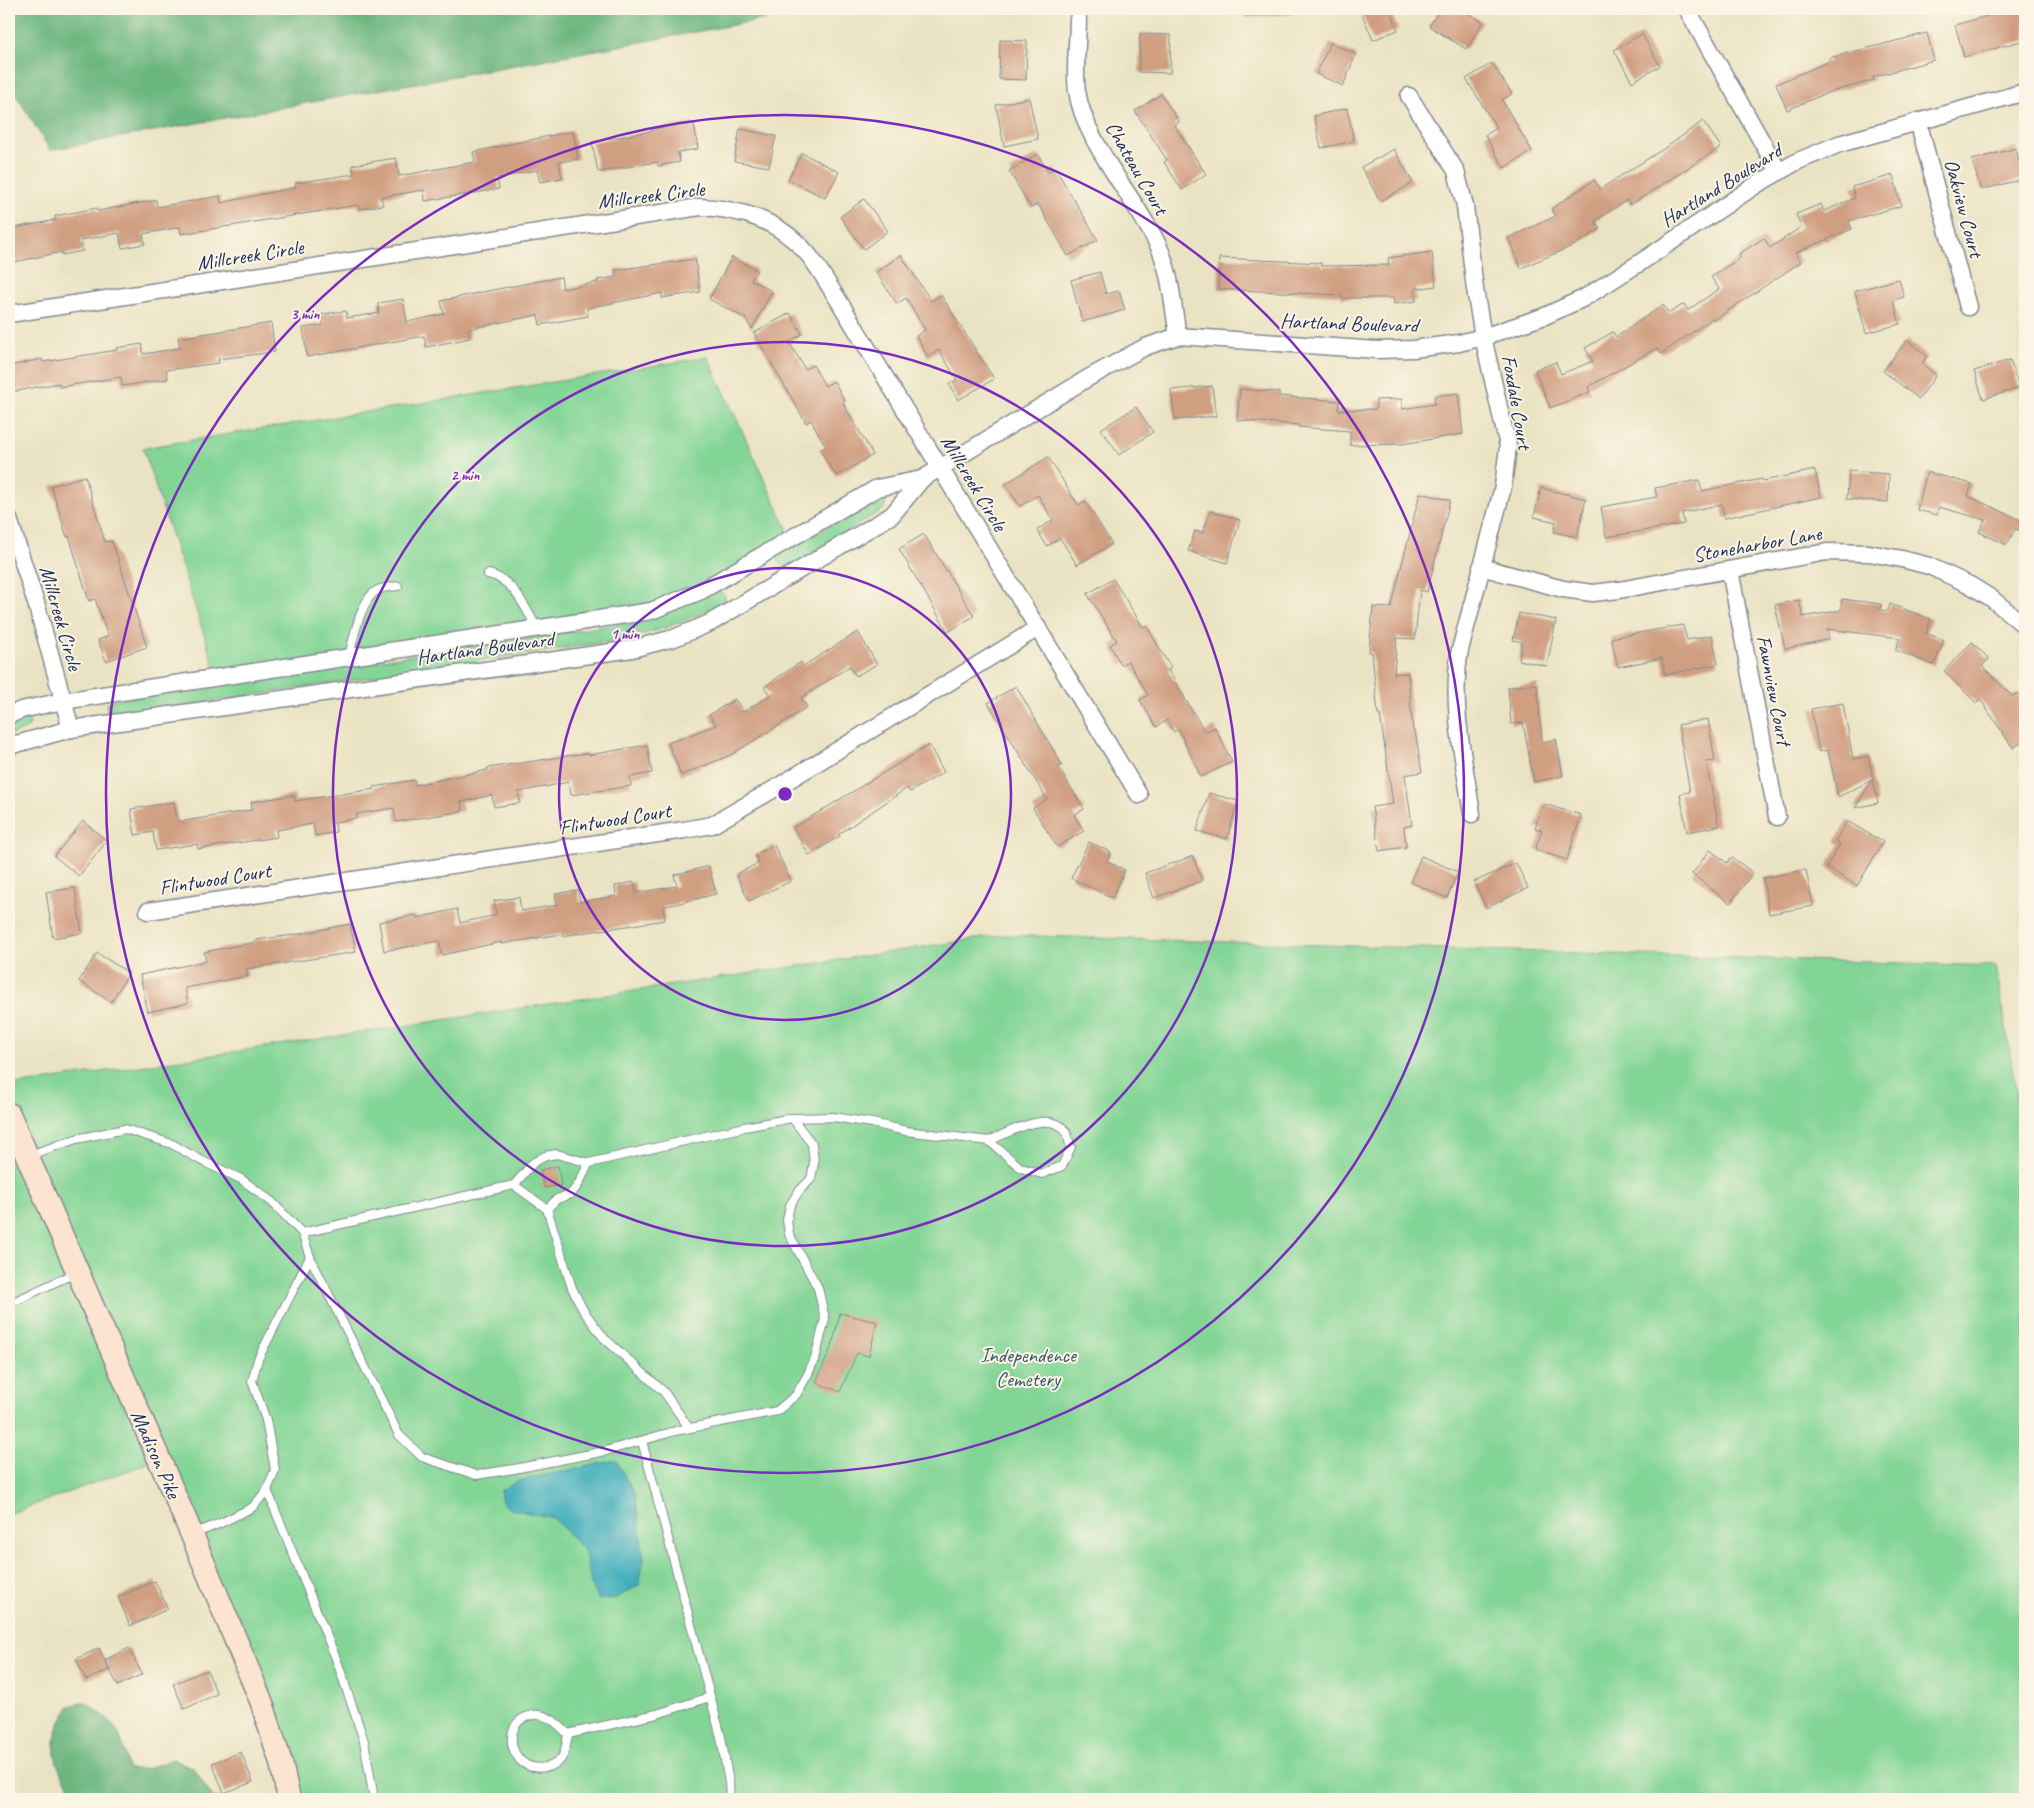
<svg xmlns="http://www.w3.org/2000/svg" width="2034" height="1808" viewBox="0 0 2034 1808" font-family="Caveat,sans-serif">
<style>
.green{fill:#83d596;stroke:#4f827a}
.forest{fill:#6ab67f;stroke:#42726e}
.water{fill:#3eadbb;stroke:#2c6e8c}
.building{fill:#d09f82}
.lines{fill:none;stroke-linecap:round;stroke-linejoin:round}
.lane-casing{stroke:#828990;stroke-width:10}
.street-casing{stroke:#828990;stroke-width:19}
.secondary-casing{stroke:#828990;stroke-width:25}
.lane{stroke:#fff;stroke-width:8}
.street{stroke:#fff;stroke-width:16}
.secondary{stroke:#fde4d1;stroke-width:22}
.ring{fill:none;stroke:#7b2cbf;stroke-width:2.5}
.labels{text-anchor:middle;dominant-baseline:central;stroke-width:4;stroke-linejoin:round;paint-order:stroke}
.street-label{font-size:21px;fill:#1b2f5e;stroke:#fcf5e5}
.park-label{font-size:21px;fill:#35586c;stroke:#fcf5e5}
.centre{fill:#7b2cbf;stroke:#fcf5e5;stroke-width:2.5}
.ring-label{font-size:15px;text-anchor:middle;font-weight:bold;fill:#7b2cbf;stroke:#fcf5e5;stroke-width:4;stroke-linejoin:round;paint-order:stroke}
</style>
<rect width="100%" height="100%" fill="#fcf5e5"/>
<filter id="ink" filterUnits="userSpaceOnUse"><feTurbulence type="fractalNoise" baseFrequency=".02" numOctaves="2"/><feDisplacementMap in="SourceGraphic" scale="10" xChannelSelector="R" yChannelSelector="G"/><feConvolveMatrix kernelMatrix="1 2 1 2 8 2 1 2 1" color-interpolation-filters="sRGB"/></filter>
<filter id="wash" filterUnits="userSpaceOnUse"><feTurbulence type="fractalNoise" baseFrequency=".0096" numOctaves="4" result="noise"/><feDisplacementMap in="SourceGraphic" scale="20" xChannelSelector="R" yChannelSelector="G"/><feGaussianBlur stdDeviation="1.12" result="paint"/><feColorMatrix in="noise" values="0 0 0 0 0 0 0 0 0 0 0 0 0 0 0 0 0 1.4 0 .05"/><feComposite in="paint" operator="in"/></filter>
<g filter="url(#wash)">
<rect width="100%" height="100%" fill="#eae3c3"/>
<!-- green -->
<g class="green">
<polygon points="708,357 791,537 651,611 218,677 143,448"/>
<polygon points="884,495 887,498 884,509 788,567 785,567 779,563 778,558 780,556 878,496"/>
<polygon points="718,591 723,593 725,597 725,603 722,605 665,628 625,639 115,716 106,712 107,704 113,700 621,624 640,619"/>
<polygon points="26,716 30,723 29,727 9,736 9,721"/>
<polygon points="1002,935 1996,966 2025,1146 2025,1799 289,1799 159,1459 9,1514 9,1086"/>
</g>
<!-- forest -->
<g class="forest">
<polygon points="9,9 821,9 50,150 9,83"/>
<polygon points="1239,9 1296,9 1293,13 1246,17"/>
<path d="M85 1702C119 1725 120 1729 128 1769H145L173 1759 194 1768 212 1797 223 1799H85C64 1785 50 1761 56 1735 58 1725 65 1715 69 1706Z"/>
</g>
<!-- water -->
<polygon class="water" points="616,1460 635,1495 644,1559 639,1585 616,1598 599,1600 592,1588 585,1552 554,1518 510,1509 502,1502 500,1491 518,1481"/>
<g id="blocks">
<!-- building -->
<g class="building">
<polygon points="1360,9 1390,9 1398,30 1373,40"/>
<polygon points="1440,9 1461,9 1483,22 1466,49 1429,26"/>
<polygon points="2011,9 2025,9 2025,40 1964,57 1955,25"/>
<polygon points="1927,33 1934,60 1873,77 1874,80 1827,93 1787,110 1776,84 1830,61 1829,58"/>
<polygon points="1140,34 1171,35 1170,73 1139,72"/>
<polygon points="1642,34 1660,66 1632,82 1614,50"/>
<polygon points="1000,40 1027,41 1026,80 999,79"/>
<polygon points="1330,43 1356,54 1343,86 1316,74"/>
<polygon points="1492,63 1512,94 1502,100 1532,151 1504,168 1485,135 1497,128 1466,79"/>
<polygon points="1161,94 1179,122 1174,125 1206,174 1182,190 1164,162 1167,160 1135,111"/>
<polygon points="1029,98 1038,139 1004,146 996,105"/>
<polygon points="1347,108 1354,141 1321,148 1314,116"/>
<polygon points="1703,121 1721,147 1630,205 1627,200 1595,221 1600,229 1575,245 1521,268 1508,238 1556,216 1551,209 1594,180 1600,189 1668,146"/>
<polygon points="694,123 698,149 678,152 680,162 658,166 657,162 598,172 592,142 652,131 652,129"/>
<polygon points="740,129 776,136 769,167 734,161"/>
<polygon points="573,131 578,159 559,162 562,178 540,182 537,170 497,178 499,189 425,201 424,190 381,197 383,205 359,209 358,205 181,234 180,227 143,234 145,244 122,248 119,233 81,240 83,251 62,255 62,252 9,263 9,229 56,220 55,216 97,208 97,211 156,200 157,207 220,196 221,203 296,187 295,183 354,174 352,165 396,158 399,176 475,162 473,152"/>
<polygon points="2016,148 2023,179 1981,190 1972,160"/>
<polygon points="1394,149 1413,183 1380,201 1361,167"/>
<polygon points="802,153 839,172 825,198 788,179"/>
<polygon points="1038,154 1048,172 1055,168 1098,240 1068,256 1038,204 1031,208 1009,171"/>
<polygon points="1893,175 1901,206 1849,221 1852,229 1795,253 1801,262 1714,320 1713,318 1661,354 1657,348 1588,387 1590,392 1550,408 1535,370 1556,362 1561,374 1593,361 1585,348 1613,332 1616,337 1663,305 1669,313 1684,304 1688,310 1719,289 1711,277 1741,257 1739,254 1764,238 1770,248 1801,227 1796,214 1821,204 1824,211 1855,198 1852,187"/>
<polygon points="864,199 888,231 864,249 840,217"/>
<polygon points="1432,252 1436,286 1415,289 1416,301 1394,304 1393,298 1341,298 1341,295 1218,289 1219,258 1321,263 1321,266 1389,265 1388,258"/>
<polygon points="901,255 931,301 941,295 994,379 958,400 949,384 957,380 939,350 928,357 916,336 925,330 906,298 897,304 876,272"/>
<polygon points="732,257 757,270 751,280 772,291 752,329 745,318 709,299"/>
<polygon points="695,259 700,292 662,298 662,293 587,308 588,316 540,325 538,315 468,329 470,338 426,347 424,336 307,357 303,328 323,325 322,314 346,311 347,318 379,313 378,303 403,299 407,322 444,314 441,301 482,292 561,277 563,289 598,282 597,280 616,277 615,270"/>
<polygon points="1100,272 1106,294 1119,291 1125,310 1082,322 1071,280"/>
<polygon points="1899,279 1904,297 1893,300 1900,324 1866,333 1855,291"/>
<polygon points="790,313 802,334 789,342 805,369 813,365 825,386 834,381 845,401 843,403 873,455 836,476 820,450 826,447 811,420 806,423 754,333"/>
<polygon points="271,323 275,352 218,359 219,363 166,370 168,379 122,386 121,377 60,387 59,383 12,392 9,366 42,359 43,362 117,350 116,348 142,344 143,354 180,348 178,338"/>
<polygon points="1907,340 1927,356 1922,364 1936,375 1919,399 1883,371"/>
<polygon points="2010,360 2019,388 1983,399 1974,371"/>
<polygon points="1212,386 1216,416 1175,420 1171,390"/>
<polygon points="1240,389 1279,392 1279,396 1339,401 1338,410 1376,409 1376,400 1402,399 1402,409 1435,404 1434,396 1458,393 1463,434 1402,444 1350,445 1350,431 1298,427 1299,425 1237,420"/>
<polygon points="1136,407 1153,432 1119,455 1101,429"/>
<polygon points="1048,457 1078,505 1085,501 1112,544 1077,565 1060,538 1047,546 1037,530 1053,520 1038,495 1020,506 1005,484"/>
<polygon points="1815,470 1821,497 1724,518 1722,504 1682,513 1684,524 1606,537 1601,507 1657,497 1655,488 1699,480 1702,491 1762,479 1763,481"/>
<polygon points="1849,471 1889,474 1888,502 1847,499"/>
<polygon points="1927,472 1972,484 1968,496 2025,522 2023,531 2015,529 2007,545 1979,532 1985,520 1939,507 1937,515 1917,510"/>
<polygon points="85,476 105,542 112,541 147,647 106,661 98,640 108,636 95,599 89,601 69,536 67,537 51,486"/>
<polygon points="1541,488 1586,499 1577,537 1554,532 1556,522 1534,517"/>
<polygon points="1420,493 1450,500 1427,592 1420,590 1415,639 1397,638 1394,674 1408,673 1413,731 1415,731 1422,772 1405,775 1412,825 1404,827 1406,847 1379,851 1372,807 1393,804 1380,715 1378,715 1372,652 1369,652 1373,607 1391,608"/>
<polygon points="1210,511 1240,520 1227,563 1188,551 1195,531 1203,533"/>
<polygon points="924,534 974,616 948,632 899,549"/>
<polygon points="1113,579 1143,627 1146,625 1171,668 1168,670 1205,732 1215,727 1232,762 1201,777 1178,729 1174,732 1167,720 1156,727 1140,700 1148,695 1128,661 1121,665 1110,645 1117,641 1087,594"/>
<polygon points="1842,599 1881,604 1880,610 1888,611 1890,604 1931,619 1926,633 1944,640 1934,665 1895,650 1900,638 1827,629 1829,639 1785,649 1775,605 1799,600 1803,617 1841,610"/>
<polygon points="1519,613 1556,620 1547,666 1519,660 1522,642 1513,640"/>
<polygon points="1683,625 1687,640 1712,635 1718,664 1665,675 1662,658 1618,667 1611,638"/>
<polygon points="858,632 877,664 856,676 850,666 801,698 807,707 787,720 731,755 681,775 668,743 716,725 709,715 735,699 743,712 770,695 764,687 801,662 803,666"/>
<polygon points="1972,642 1989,659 1982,666 2012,696 2018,693 2025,703 2025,740 2013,748 1980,699 1976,703 1944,671"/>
<polygon points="1537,684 1542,742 1556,739 1563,776 1534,782 1523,723 1511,724 1508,687"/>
<polygon points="1016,686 1062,765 1058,767 1084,809 1074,815 1084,831 1057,847 1033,808 1047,799 988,703"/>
<polygon points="1843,703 1853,759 1868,756 1878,803 1855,808 1872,780 1838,797 1828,750 1819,752 1811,709"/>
<polygon points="1708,719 1715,761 1706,762 1719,826 1687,832 1680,794 1690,792 1678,725"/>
<polygon points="647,745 652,773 630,777 631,786 571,795 569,782 518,792 520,803 494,807 492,795 461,802 463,811 396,822 394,808 356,814 357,818 335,822 336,832 315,836 313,824 276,830 277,837 198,849 197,844 156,850 153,832 135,835 131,809 174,802 178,822 252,810 251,802 294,795 295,801 375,789 374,787 414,780 415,785 488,770 487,768 588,753 589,755"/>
<polygon points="929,745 944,772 910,792 907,788 839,834 840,836 809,855 793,828"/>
<polygon points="1209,793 1238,801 1227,839 1197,831"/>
<polygon points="1543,804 1581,815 1567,860 1535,850 1542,830 1535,828"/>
<polygon points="83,821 107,841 79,876 54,856"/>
<polygon points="1847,821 1883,842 1857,886 1826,867 1840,844 1835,841"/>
<polygon points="1089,842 1111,852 1107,861 1125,870 1112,898 1071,878"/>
<polygon points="774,845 791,881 749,901 736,874 759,863 755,855"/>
<polygon points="1710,850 1727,863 1732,857 1753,873 1730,903 1692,874"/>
<polygon points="1193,856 1202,881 1154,898 1145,873"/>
<polygon points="1421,856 1458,872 1447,898 1410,882"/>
<polygon points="1516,863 1528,888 1486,908 1474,882"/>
<polygon points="709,866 716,894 663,907 665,920 562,936 561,934 501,944 501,942 442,955 439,941 384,951 379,922 416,915 417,918 457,909 460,923 496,915 494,901 519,897 521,911 557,905 555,894 578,890 580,902 616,896 615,886 634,882 636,893 677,886 674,875"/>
<polygon points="1806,870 1813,906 1769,914 1763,878"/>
<polygon points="75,888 82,933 53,938 46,892"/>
<polygon points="350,924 356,952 246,969 248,976 185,988 188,1003 148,1012 140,975 206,961 204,952 256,942 256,940 294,935"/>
<polygon points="97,953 129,973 111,1002 79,981"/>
<polygon points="558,1166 561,1185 544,1188 540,1170"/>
<polygon points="840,1313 877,1322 869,1356 857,1353 840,1392 816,1382 832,1346"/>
<polygon points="155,1581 168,1609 130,1626 118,1597"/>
<polygon points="99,1648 109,1670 86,1680 76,1659"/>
<polygon points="129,1648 142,1674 118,1686 105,1660"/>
<polygon points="207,1670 217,1694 184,1709 173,1684"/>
<polygon points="241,1752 253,1782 224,1793 212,1763"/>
</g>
</g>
</g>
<g filter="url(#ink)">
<use href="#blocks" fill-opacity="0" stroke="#828990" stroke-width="1"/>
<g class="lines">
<!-- lane casing -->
<g class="lane-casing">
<g id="lane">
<path d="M488 574C514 579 525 608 537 628"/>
<path d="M349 657C353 640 361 597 378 590 384 587 391 587 398 586"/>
<path d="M792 1118 833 1117 872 1123 906 1131 989 1141 1021 1168 1042 1174 1062 1166 1071 1147C1069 1143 1068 1136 1066 1132 1051 1108 1007 1133 989 1141"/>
<polyline points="30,1155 76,1139 125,1129 172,1144 202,1161 241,1179 272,1202 302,1233 310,1257 399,1435 422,1457 476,1475 514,1469 606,1451 675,1431 777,1411 796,1395 808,1374 816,1355 825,1319 818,1288 789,1234 787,1220 790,1205 799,1191 811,1179 814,1163 812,1144 792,1118 745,1127 589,1163 557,1154 545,1156 533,1163 514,1185 302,1233"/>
<polyline points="514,1185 547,1209 557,1199 571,1194 578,1185 589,1163"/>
<polyline points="547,1209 572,1288 583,1310 604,1338 664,1392 689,1428"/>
<polyline points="9,1304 75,1273"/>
<polyline points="642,1441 721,1737 729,1783 730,1799"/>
<polyline points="267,1490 337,1661 364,1741 374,1799"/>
<polyline points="193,1534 221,1523 253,1507 267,1490 275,1470 266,1420 252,1381 258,1359 310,1257"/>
<path d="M568 1734C566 1743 566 1756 558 1762 547 1770 528 1770 519 1759 507 1744 510 1721 529 1716 545 1711 557 1723 568 1734L657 1714 710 1697"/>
</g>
</g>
<!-- street casing -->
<g class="street-casing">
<g id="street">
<polyline points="1687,9 1779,172"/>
<path d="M1078 19C1078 40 1074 72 1077 91 1085 144 1136 198 1159 247 1171 274 1173 307 1178 336"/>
<path d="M1409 96 1456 171 1465 206 1475 289 1483 337 1508 446 1503 487 1460 650C1450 704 1464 760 1472 814"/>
<polyline points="1918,121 1968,307"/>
<path d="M9 314 700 207C742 209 778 220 807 253 818 266 827 283 837 298L1139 795"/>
<polyline points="9,519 36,603 71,729"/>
<polyline points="1481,567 1563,589 1593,593 1619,590 1827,552 1869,553 1902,559 1929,566 1970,585 1991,598 2025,626"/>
<polyline points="1730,570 1777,817"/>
<polyline points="9,715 21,710 63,701 651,611 701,591 877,488 922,479 1088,378 1145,347 1178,336 1377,350 1413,349 1459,343 1483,337 1545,316 1584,298 1641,262 1756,185 1798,161 1839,144 2025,92"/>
<polyline points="9,746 71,729 632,649 674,638 710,623 892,515 922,479"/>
<polyline points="148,911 684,830 712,825 774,789 1038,628"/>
</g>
</g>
<!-- secondary casing -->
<g class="secondary-casing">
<polyline id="secondary" points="9,1114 192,1535 262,1703 281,1763 289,1799"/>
</g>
<!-- lane -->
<use href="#lane" class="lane"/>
<!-- street -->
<use href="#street" class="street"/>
<!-- secondary -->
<use href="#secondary" class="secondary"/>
</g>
</g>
<!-- distance rings -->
<g class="ring">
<circle cx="785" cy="794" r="226"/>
<circle cx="785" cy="794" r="452"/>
<circle cx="785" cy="794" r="679"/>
</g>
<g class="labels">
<!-- street labels -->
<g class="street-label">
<text transform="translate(1137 168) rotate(60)">Chateau Court</text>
<text transform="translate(1721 185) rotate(-32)">Hartland Boulevard</text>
<text transform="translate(651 195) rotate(-7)">Millcreek Circle</text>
<text transform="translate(1964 208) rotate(75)">Oakview Court</text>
<text transform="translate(250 255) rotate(-9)">Millcreek Circle</text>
<text transform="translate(1349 323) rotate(2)">Hartland Boulevard</text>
<text transform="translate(1517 402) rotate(80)">Foxdale Court</text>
<text transform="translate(974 483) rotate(59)">Millcreek Circle</text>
<text transform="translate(1757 544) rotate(-10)">Stoneharbor Lane</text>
<text transform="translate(61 618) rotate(74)">Millcreek Circle</text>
<text transform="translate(485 648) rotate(-8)">Hartland Boulevard</text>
<text transform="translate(1774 690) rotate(79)">Fawnview Court</text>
<text transform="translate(615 819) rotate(-9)">Flintwood Court</text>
<text transform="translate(215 879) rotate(-9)">Flintwood Court</text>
<text transform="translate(156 1454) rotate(66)">Madison Pike</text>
</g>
<!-- park labels -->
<g class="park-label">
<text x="1028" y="1355">Independence<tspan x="1028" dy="24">Cemetery</tspan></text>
</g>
</g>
<circle cx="785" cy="794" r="8" class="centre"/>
<g class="ring-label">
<text x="305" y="319">3 min</text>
<text x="465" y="480">2 min</text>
<text x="625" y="639">1 min</text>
</g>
<!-- margin -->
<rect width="2034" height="1808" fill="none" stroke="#fcf5e5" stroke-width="30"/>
</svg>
